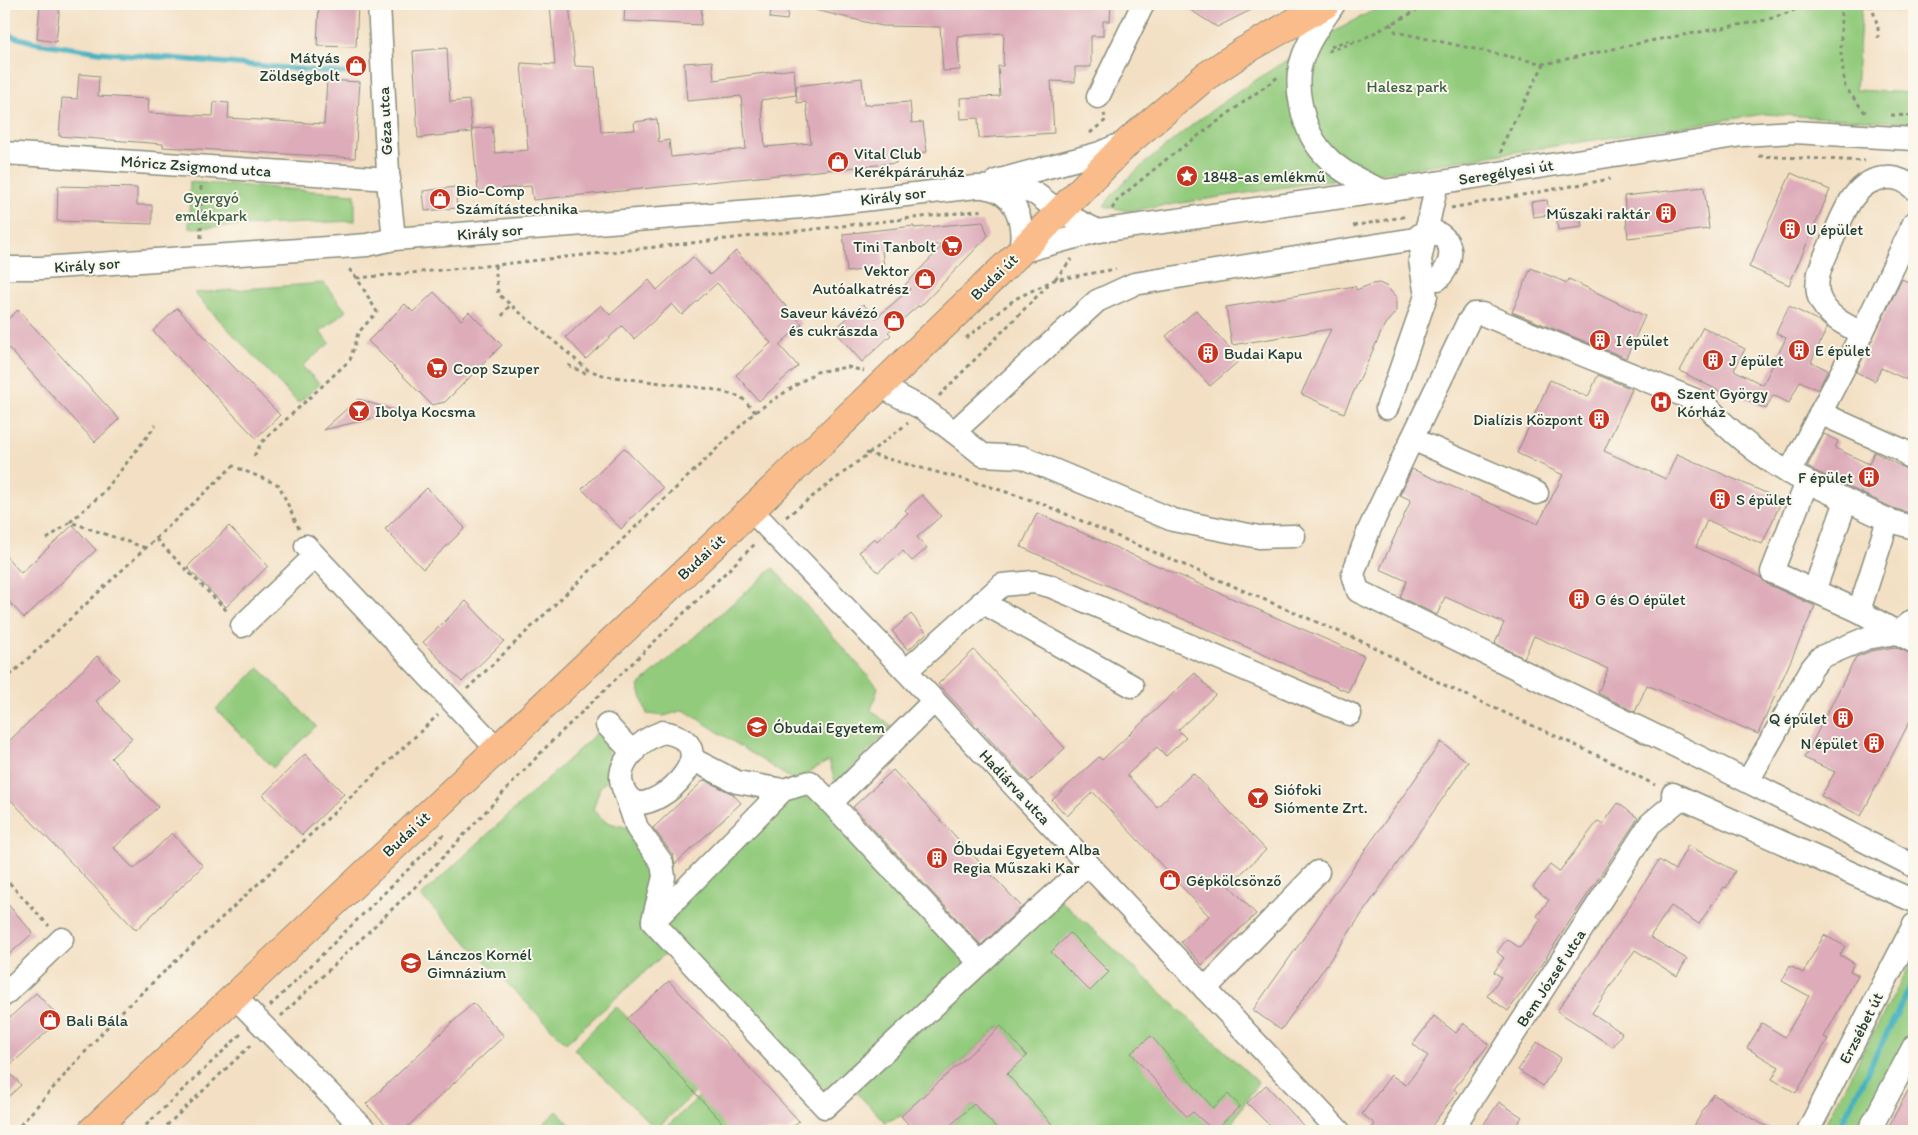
<svg xmlns="http://www.w3.org/2000/svg" width="1918" height="1135" viewBox="0 0 1918 1135" font-family="Itim,sans-serif">
<style>
.green{fill:#93cb7d;stroke:#598458}
.lines{fill:none;stroke-linecap:round;stroke-linejoin:round}
.stream{stroke:#44b1c1;stroke-width:5.5}
.building{fill:#ddabb9}
.minor-casing{stroke:#898e7c;stroke-width:25}
.major-casing{stroke:#898e7c;stroke-width:30}
.path{stroke:#898e7c;stroke-width:3;stroke-dasharray:4 4;stroke-linecap:butt}
.minor{stroke:#fff;stroke-width:22}
.major{stroke:#fabc8b;stroke-width:28}
.labels{text-anchor:middle;dominant-baseline:central;stroke-width:4;stroke-linejoin:round;paint-order:stroke}
.poi-label{font-size:16px;fill:#1f3d34;stroke:#fbf7ec;text-anchor:start}
.park-label{font-size:16px;fill:#3c6046;stroke:#fbf7ec}
.street-label{font-size:16px;fill:#1f3d34;stroke:#fbf7ec}
</style>
<rect width="100%" height="100%" fill="#fbf7ec"/>
<filter id="ink" filterUnits="userSpaceOnUse"><feTurbulence type="fractalNoise" baseFrequency=".02" numOctaves="2"/><feDisplacementMap in="SourceGraphic" scale="10" xChannelSelector="R" yChannelSelector="G"/><feConvolveMatrix kernelMatrix="1 2 1 2 8 2 1 2 1" color-interpolation-filters="sRGB"/></filter>
<filter id="wash" filterUnits="userSpaceOnUse"><feTurbulence type="fractalNoise" baseFrequency=".0096" numOctaves="4" result="noise"/><feDisplacementMap in="SourceGraphic" scale="20" xChannelSelector="R" yChannelSelector="G"/><feGaussianBlur stdDeviation="1.12" result="paint"/><feColorMatrix in="noise" values="0 0 0 0 0 0 0 0 0 0 0 0 0 0 0 0 0 1.4 0 .05"/><feComposite in="paint" operator="in"/></filter>
<g filter="url(#wash)">
<rect width="100%" height="100%" fill="#f3e0c4"/>
<!-- green -->
<g class="green">
<path d="M1385 4H1914V13L1862 7 1856 90 1914 93V123L1764 114 1129 211 1104 206C1119 184 1139 168 1160 151 1229 93 1306 46 1385 4Z"/>
<polygon points="190,182 355,194 355,221 189,228"/>
<polygon points="324,283 346,311 320,332 330,343 302,366 320,384 298,403 194,293"/>
<polygon points="773,568 878,687 871,710 892,727 836,784 829,761 793,780 684,710 664,716 647,714 638,686"/>
<polygon points="259,668 316,726 273,768 216,709"/>
<polygon points="599,731 616,773 600,787 593,810 606,822 629,828 670,899 783,790 810,782 980,963 1050,890 1258,1082 1227,1131 1058,1131 1007,1074 1027,1055 1000,1026 901,1116 885,1122 849,1085 825,1107 669,950 566,1043 421,896"/>
<polygon points="1914,957 1914,1034 1864,1131 1821,1131"/>
<polygon points="616,1006 699,1089 656,1129 574,1049"/>
<polygon points="704,1092 741,1131 662,1131"/>
<polygon points="974,1104 999,1131 944,1131"/>
<polygon points="557,1111 576,1131 536,1131"/>
</g>
<g class="lines">
<!-- stream -->
<g class="stream">
<polyline points="4,34 37,43 100,52 355,74"/>
<polyline points="1838,1131 1914,979"/>
</g>
</g>
<g id="blocks">
<!-- building -->
<g class="building">
<polygon points="40,4 60,4 56,42 37,39"/>
<polygon points="319,4 358,4 356,47 317,46"/>
<polygon points="550,4 569,4 575,66 595,67 601,132 635,130 634,122 657,119 659,142 669,140 671,157 746,149 741,96 687,101 684,63 712,61 714,80 794,69 796,95 761,100 765,147 811,143 806,102 797,103 796,86 862,78 864,105 910,102 912,123 923,122 927,152 895,155 896,163 533,200 531,186 478,191 472,129 492,127 495,153 528,150 521,63 555,65"/>
<polygon points="625,4 702,4 701,25 624,21"/>
<polygon points="771,4 789,4 787,20 770,18"/>
<polygon points="816,4 1111,4 1110,21 1103,21 1103,36 1091,36 1091,67 1075,67 1075,82 1051,81 1054,133 979,138 978,118 961,119 960,98 1000,96 998,66 1003,66 1004,33 957,36 960,70 943,71 940,27 882,26 815,10"/>
<polygon points="1181,4 1263,4 1217,27"/>
<polygon points="447,48 450,102 469,100 472,132 418,138 413,51"/>
<polygon points="79,74 99,76 98,96 149,99 148,113 213,116 214,102 229,103 228,118 324,124 327,80 360,82 355,158 163,147 163,144 59,136 62,98 77,99"/>
<polygon points="1791,173 1830,190 1789,285 1749,267"/>
<polygon points="58,186 137,188 137,205 152,205 152,224 57,221"/>
<polygon points="455,187 457,208 425,211 423,191"/>
<polygon points="1704,187 1709,229 1628,238 1624,196"/>
<polygon points="1547,200 1549,215 1533,217 1531,202"/>
<polygon points="1579,210 1582,227 1558,230 1556,213"/>
<polygon points="983,222 988,236 920,307 918,306 888,332 891,335 862,362 834,330 863,304 876,318 910,289 905,285 944,244 882,251 884,267 847,272 843,234 914,226 914,228"/>
<polygon points="736,251 802,324 779,345 798,366 759,401 736,375 771,343 717,283 682,315 672,304 634,339 622,326 586,359 566,337 601,305 610,315 649,280 657,290 693,257 710,275"/>
<polygon points="1531,268 1567,283 1569,279 1645,316 1626,358 1512,312"/>
<polygon points="1902,279 1914,285 1914,383 1881,368 1875,381 1856,372"/>
<polygon points="1379,283 1386,286 1396,297 1396,312 1385,324 1344,413 1301,394 1331,329 1232,345 1226,307 1355,286 1356,290 1372,284"/>
<polygon points="434,292 461,320 469,312 502,345 445,402 432,405 368,341 405,304 413,312"/>
<polygon points="1789,306 1819,321 1827,328 1811,362 1828,370 1818,390 1800,381 1789,403 1773,395 1766,409 1725,389 1723,393 1680,371 1703,327 1745,349 1734,370 1763,385 1786,338 1776,333"/>
<polygon points="177,308 280,415 256,438 153,331"/>
<polygon points="18,310 119,419 95,442 4,343 4,323"/>
<polygon points="1196,310 1240,360 1210,386 1166,336"/>
<polygon points="1598,375 1632,389 1604,451 1666,479 1677,454 1782,500 1762,544 1707,520 1696,547 1760,577 1767,584 1815,606 1758,734 1647,685 1635,712 1598,693 1608,669 1534,636 1524,658 1495,643 1504,623 1445,597 1437,615 1400,597 1407,581 1380,569 1411,500 1400,495 1412,469 1538,524 1563,475 1517,453 1550,380 1588,397"/>
<polygon points="358,399 399,412 323,430"/>
<polygon points="1824,434 1838,441 1835,448 1869,464 1874,452 1914,473 1914,514 1893,508 1807,467"/>
<polygon points="624,448 663,488 621,529 582,489"/>
<polygon points="427,488 465,528 423,569 385,529"/>
<polygon points="922,495 941,516 917,537 927,548 912,561 903,551 878,572 859,552 874,538 877,541 908,513 905,510"/>
<polygon points="1037,513 1364,656 1348,692 1021,547"/>
<polygon points="73,525 96,550 24,618 4,596 4,554 21,573"/>
<polygon points="229,526 268,566 226,607 187,567"/>
<polygon points="466,601 504,641 462,682 423,642"/>
<polygon points="911,614 927,633 908,650 892,631"/>
<polygon points="1895,647 1914,655 1914,713 1861,816 1821,796 1835,772 1804,758 1856,657 1871,651"/>
<polygon points="974,650 1065,748 1029,782 938,684"/>
<polygon points="97,656 119,679 96,701 132,738 111,758 158,807 114,848 134,869 172,833 203,866 136,930 4,793 4,746"/>
<polygon points="1195,673 1215,695 1178,730 1186,738 1166,756 1157,747 1127,775 1157,807 1193,773 1266,850 1229,885 1256,914 1202,965 1181,942 1209,916 1093,792 1067,816 1052,800 1099,757 1102,760"/>
<polygon points="1441,742 1468,762 1281,1030 1253,1010"/>
<polygon points="305,754 344,794 302,835 263,795"/>
<polygon points="893,770 1022,907 981,945 853,807"/>
<polygon points="704,780 733,794 741,803 675,864 673,855 653,828"/>
<polygon points="1618,803 1638,818 1547,956 1547,958 1508,1011 1487,996 1501,977 1494,972 1504,958 1497,952 1507,939 1520,948 1541,919 1537,916 1549,900 1533,887 1550,865 1559,872 1598,821 1603,824"/>
<polygon points="1688,845 1735,871 1726,888 1724,887 1699,924 1671,906 1650,937 1687,959 1677,976 1635,950 1592,1013 1622,1033 1613,1047 1557,1011 1621,920 1659,860 1675,870"/>
<polygon points="4,900 33,933 4,959"/>
<polygon points="1070,933 1109,972 1090,991 1051,952"/>
<polygon points="1824,935 1845,946 1840,955 1854,963 1850,971 1858,975 1824,1037 1828,1039 1796,1093 1772,1079 1779,1067 1747,1048 1762,1023 1785,1037 1809,996 1782,981 1790,966 1803,973"/>
<polygon points="669,981 799,1121 788,1131 730,1131 627,1019"/>
<polygon points="36,993 61,1019 6,1069 21,1085 4,1101 4,1023"/>
<polygon points="473,1003 504,1036 403,1131 392,1131 366,1104"/>
<polygon points="1434,1016 1456,1033 1463,1023 1489,1044 1454,1089 1457,1092 1428,1131 1370,1131 1375,1124 1362,1114 1391,1075 1406,1085 1428,1056 1413,1044"/>
<polygon points="1001,1026 1027,1056 1007,1074 1058,1131 999,1131 974,1104 944,1131 914,1131 901,1116"/>
<polygon points="1151,1036 1213,1108 1228,1094 1240,1106 1214,1131 1193,1112 1187,1117 1131,1053"/>
<polygon points="1537,1042 1561,1058 1543,1086 1518,1070"/>
<polygon points="1914,1080 1914,1131 1886,1131"/>
<polygon points="1266,1085 1292,1113 1308,1131 1275,1131 1247,1103"/>
<polygon points="1713,1094 1749,1117 1775,1131 1691,1131"/>
<polygon points="1499,1102 1522,1117 1512,1131 1479,1131"/>
</g>
</g>
</g>
<g filter="url(#ink)">
<use href="#blocks" fill-opacity="0" stroke="#898e7c" stroke-width="1"/>
<g class="lines">
<!-- minor casing -->
<g class="minor-casing">
<g id="minor">
<polyline points="379,4 389,191 394,239"/>
<path d="M1334 4C1322 22 1308 40 1302 60 1297 74 1298 91 1301 105 1310 154 1341 174 1384 191"/>
<polyline points="1098,97 1143,4"/>
<polyline points="4,153 389,179"/>
<polyline points="996,181 1100,153 1126,142"/>
<path d="M987 188C1018 193 1025 225 1020 252L1098 231 1385 191 1742 135 1794 132 1914 139"/>
<polyline points="1914,223 1862,333 1789,473 1888,520 1914,528"/>
<polyline points="4,268 42,268 341,247 367,245 394,239 802,207 976,187 1012,186 1036,194 1060,212 1098,231"/>
<path d="M1862 333C1845 325 1826 316 1819 297 1813 278 1824 260 1831 243 1842 217 1854 178 1887 178 1897 177 1907 182 1914 189"/>
<path d="M880 386 925 410 954 432 1097 301 1134 284 1415 239 1426 230C1456 234 1456 261 1438 279"/>
<polyline points="1387,408 1426,296 1420,260 1437,183"/>
<polyline points="1820,413 1902,450 1914,460"/>
<polyline points="954,432 983,455 1022,457 1173,520 1259,537 1294,536"/>
<path d="M1412 439 1468 322 1474 314H1482L1705 404C1730 432 1757 454 1789 473"/>
<polyline points="1807,482 1772,572 1859,611 1914,642"/>
<polyline points="1537,493 1412,439 1369,530 1353,574 1358,591 1723,769 1914,866"/>
<polyline points="751,510 906,671 1339,1131"/>
<polyline points="306,546 497,749"/>
<polyline points="1814,591 1846,501"/>
<polyline points="982,602 1132,686"/>
<polyline points="1859,611 1888,520"/>
<polyline points="242,626 315,556"/>
<polyline points="906,671 1002,585 1034,582 1050,586 1350,714"/>
<polyline points="607,725 633,753"/>
<path d="M663 732C731 744 660 811 635 802 629 799 625 794 623 788 613 763 642 739 663 732Z"/>
<polyline points="692,759 737,782 783,790"/>
<polyline points="1748,781 1812,668 1821,657 1867,638 1897,633 1914,620"/>
<polyline points="625,793 637,828 662,863 664,877 653,920"/>
<polyline points="1673,794 1914,901"/>
<polyline points="831,803 810,782 783,790 653,922 825,1107 980,963 831,803 934,701"/>
<polyline points="980,963 1088,864"/>
<polyline points="1205,989 1318,872"/>
<polyline points="4,995 62,939"/>
<polyline points="235,997 366,1131"/>
<polyline points="1451,1131 1650,824 1681,798"/>
<polyline points="1808,1131 1914,925"/>
<polyline points="1869,1131 1914,1046"/>
</g>
</g>
<!-- major casing -->
<g class="major-casing">
<polyline id="major" points="92,1131 751,510 1020,252 1129,141 1205,77 1244,51 1326,4"/>
</g>
<!-- path -->
<g class="path">
<polyline points="1841,4 1841,54 1845,87 1867,115"/>
<polyline points="1871,4 1878,27 1878,38"/>
<polyline points="1390,23 1396,32 1544,64 1650,41 1766,20 1790,12 1806,4"/>
<polyline points="1331,47 1345,41 1355,41"/>
<polyline points="1328,51 1359,41 1429,4"/>
<polyline points="1891,115 1914,116"/>
<polyline points="1090,133 1106,120 1104,114"/>
<polyline points="1501,153 1502,145 1544,64"/>
<polyline points="1759,156 1865,161"/>
<polyline points="1451,208 1610,179"/>
<polyline points="1112,209 1118,199 1168,158 1278,77"/>
<polyline points="1353,226 1408,216"/>
<polyline points="201,238 201,185"/>
<polyline points="495,265 498,294 588,370 606,376 711,389 741,397 755,412"/>
<polyline points="357,278 495,265 984,210"/>
<polyline points="1055,279 1072,259"/>
<polyline points="502,316 510,305"/>
<polyline points="966,338 1015,299 1054,280 1116,269"/>
<polyline points="568,365 584,373 588,370"/>
<polyline points="939,396 1050,283"/>
<polyline points="866,453 988,486 1040,503 1370,645 1442,684 1599,756 1655,785"/>
<polyline points="254,456 262,442 350,360 358,333 377,312 357,278 347,267"/>
<polyline points="786,517 908,423"/>
<polyline points="70,522 104,492 156,425"/>
<polyline points="47,539 70,522 146,548"/>
<polyline points="156,539 227,611"/>
<polyline points="4,681 233,466 279,485 299,529"/>
<polyline points="467,689 755,412 816,372 848,367 864,371"/>
<polyline points="4,877 49,926"/>
<polyline points="270,1006 445,833"/>
<polyline points="281,1016 414,888 549,744 755,544"/>
<polyline points="15,1131 117,1016 438,715"/>
<polyline points="140,1131 242,1033"/>
<polyline points="161,1131 253,1043"/>
</g>
<!-- minor -->
<use href="#minor" class="minor"/>
<!-- major -->
<use href="#major" class="major"/>
</g>
</g>
<!-- icons -->
<defs>
<g id="shop-disc" transform="scale(1.125)"><circle r="9.5" fill="#c8321e" stroke="#fbf7ec"/><path d="M-5-2.5h2.3a2.7 3.5 0 0 1 5.4 0H5L5.5 6h-11ZM-1.5-2.5h3a1.5 2.3 0 0 0-3 0Z" fill="#fff"/></g>
<g id="sight-disc" transform="scale(1.125)"><circle r="9.5" fill="#c8321e" stroke="#fbf7ec"/><path d="M0-6L1.8-2.2L6-1.7L2.9 1.2L3.7 5.4L0 3.3L-3.7 5.4L-2.9 1.2L-6-1.7L-1.8-2.2Z" fill="#fff"/></g>
<g id="building-disc" transform="scale(1.125)"><circle r="9.5" fill="#c8321e" stroke="#fbf7ec"/><path d="M-4-6H4V6H1V3H-1V6H-4ZM-2.5-4.3h1.7v1.8h-1.7ZM.8-4.3h1.7v1.8H.8ZM-2.5-1h1.7V.8h-1.7ZM.8-1h1.7V.8H.8Z" fill="#fff"/></g>
<g id="supermarket-disc" transform="scale(1.125)"><circle r="9.5" fill="#c8321e" stroke="#fbf7ec"/><path d="M-6-5.5h2.5l.6 2H6L4.5 2H-2.5L-4.4-4H-6ZM-1.5 3.2a1.3 1.3 0 1 0 .1 0ZM3 3.2a1.3 1.3 0 1 0 .1 0Z" fill="#fff"/></g>
<g id="hospital-disc" transform="scale(1.125)"><circle r="9.5" fill="#c8321e" stroke="#fbf7ec"/><path d="M-5-5h3v3.5h4V-5h3V5h-3V1.5h-4V5h-3Z" fill="#fff"/></g>
<g id="bar-disc" transform="scale(1.125)"><circle r="9.5" fill="#c8321e" stroke="#fbf7ec"/><path d="M-6-5H6L.8 .8V4.5H3.5V6h-7V4.5H-.8V.8Z" fill="#fff"/></g>
<g id="university-disc" transform="scale(1.125)"><circle r="9.5" fill="#c8321e" stroke="#fbf7ec"/><path d="M0-5L7-2L0 1L-7-2ZM-4 1L0 2.5L4 1V4Q0 6-4 4Z" fill="#fff"/></g>
<g id="school-disc" transform="scale(1.125)"><circle r="9.5" fill="#c8321e" stroke="#fbf7ec"/><path d="M0-5L7-2L0 1L-7-2ZM-4 1L0 2.5L4 1V4Q0 6-4 4Z" fill="#fff"/></g>
</defs>
<g fill-rule="evenodd">
<use href="#shop-disc" x="356" y="66"/>
<use href="#shop-disc" x="838" y="162"/>
<use href="#sight-disc" x="1187" y="176"/>
<use href="#shop-disc" x="440" y="199"/>
<use href="#building-disc" x="1666" y="213"/>
<use href="#building-disc" x="1790" y="229"/>
<use href="#supermarket-disc" x="952" y="246"/>
<use href="#shop-disc" x="925" y="279"/>
<use href="#shop-disc" x="894" y="321"/>
<use href="#building-disc" x="1600" y="340"/>
<use href="#building-disc" x="1799" y="350"/>
<use href="#building-disc" x="1208" y="353"/>
<use href="#building-disc" x="1713" y="360"/>
<use href="#supermarket-disc" x="437" y="368"/>
<use href="#hospital-disc" x="1661" y="402"/>
<use href="#bar-disc" x="359" y="411"/>
<use href="#building-disc" x="1599" y="419"/>
<use href="#building-disc" x="1869" y="477"/>
<use href="#building-disc" x="1720" y="499"/>
<use href="#building-disc" x="1579" y="599"/>
<use href="#building-disc" x="1843" y="718"/>
<use href="#university-disc" x="757" y="727"/>
<use href="#building-disc" x="1874" y="743"/>
<use href="#bar-disc" x="1258" y="798"/>
<use href="#building-disc" x="937" y="858"/>
<use href="#shop-disc" x="1170" y="880"/>
<use href="#school-disc" x="411" y="963"/>
<use href="#shop-disc" x="50" y="1020"/>
</g>
<g class="labels">
<!-- poi labels -->
<g class="poi-label">
<text x="340" y="57" text-anchor="end">Mátyás<tspan x="340" dy="18">Zöldségbolt</tspan></text>
<text x="854" y="153">Vital Club<tspan x="854" dy="18">Kerékpáráruház</tspan></text>
<text x="1203" y="176">1848-as emlékmű</text>
<text x="456" y="190">Bio-Comp<tspan x="456" dy="18">Számítástechnika</tspan></text>
<text x="1650" y="213" text-anchor="end">Műszaki raktár</text>
<text x="1806" y="229">U épület</text>
<text x="936" y="246" text-anchor="end">Tini Tanbolt</text>
<text x="909" y="270" text-anchor="end">Vektor<tspan x="909" dy="18">Autóalkatrész</tspan></text>
<text x="878" y="312" text-anchor="end">Saveur kávézó<tspan x="878" dy="18">és cukrászda</tspan></text>
<text x="1616" y="340">I épület</text>
<text x="1815" y="350">E épület</text>
<text x="1224" y="353">Budai Kapu</text>
<text x="1729" y="360">J épület</text>
<text x="453" y="368">Coop Szuper</text>
<text x="1677" y="393">Szent György<tspan x="1677" dy="18">Kórház</tspan></text>
<text x="375" y="411">Ibolya Kocsma</text>
<text x="1583" y="419" text-anchor="end">Dialízis Központ</text>
<text x="1853" y="477" text-anchor="end">F épület</text>
<text x="1736" y="499">S épület</text>
<text x="1595" y="599">G és O épület</text>
<text x="1827" y="718" text-anchor="end">Q épület</text>
<text x="773" y="727">Óbudai Egyetem</text>
<text x="1858" y="743" text-anchor="end">N épület</text>
<text x="1274" y="789">Siófoki<tspan x="1274" dy="18">Siómente Zrt.</tspan></text>
<text x="953" y="849">Óbudai Egyetem Alba<tspan x="953" dy="18">Regia Műszaki Kar</tspan></text>
<text x="1186" y="880">Gépkölcsönző</text>
<text x="427" y="954">Lánczos Kornél<tspan x="427" dy="18">Gimnázium</tspan></text>
<text x="66" y="1020">Bali Bála</text>
</g>
<!-- park labels -->
<g class="park-label">
<text x="1407" y="86">Halesz park</text>
<text x="211" y="197">Gyergyó<tspan x="211" dy="18">emlékpark</tspan></text>
</g>
<!-- street labels -->
<g class="street-label">
<text transform="translate(385 121) rotate(-93)">Géza utca</text>
<text transform="translate(196 166) rotate(4)">Móricz Zsigmond utca</text>
<text transform="translate(1506 172) rotate(-9)">Seregélyesi út</text>
<text transform="translate(893 196) rotate(-7)">Király sor</text>
<text transform="translate(490 232) rotate(-5)">Király sor</text>
<text transform="translate(87 265) rotate(-4)">Király sor</text>
<text transform="translate(994 277) rotate(-44)">Budai út</text>
<text transform="translate(701 557) rotate(-43)">Budai út</text>
<text transform="translate(1015 787) rotate(47)">Hadiárva utca</text>
<text transform="translate(406 834) rotate(-43)">Budai út</text>
<text transform="translate(1551 978) rotate(-57)">Bem József utca</text>
<text transform="translate(1861 1028) rotate(-63)">Erzsébet út</text>
</g>
</g>
<!-- margin -->
<rect width="1918" height="1135" fill="none" stroke="#fbf7ec" stroke-width="20"/>
</svg>
